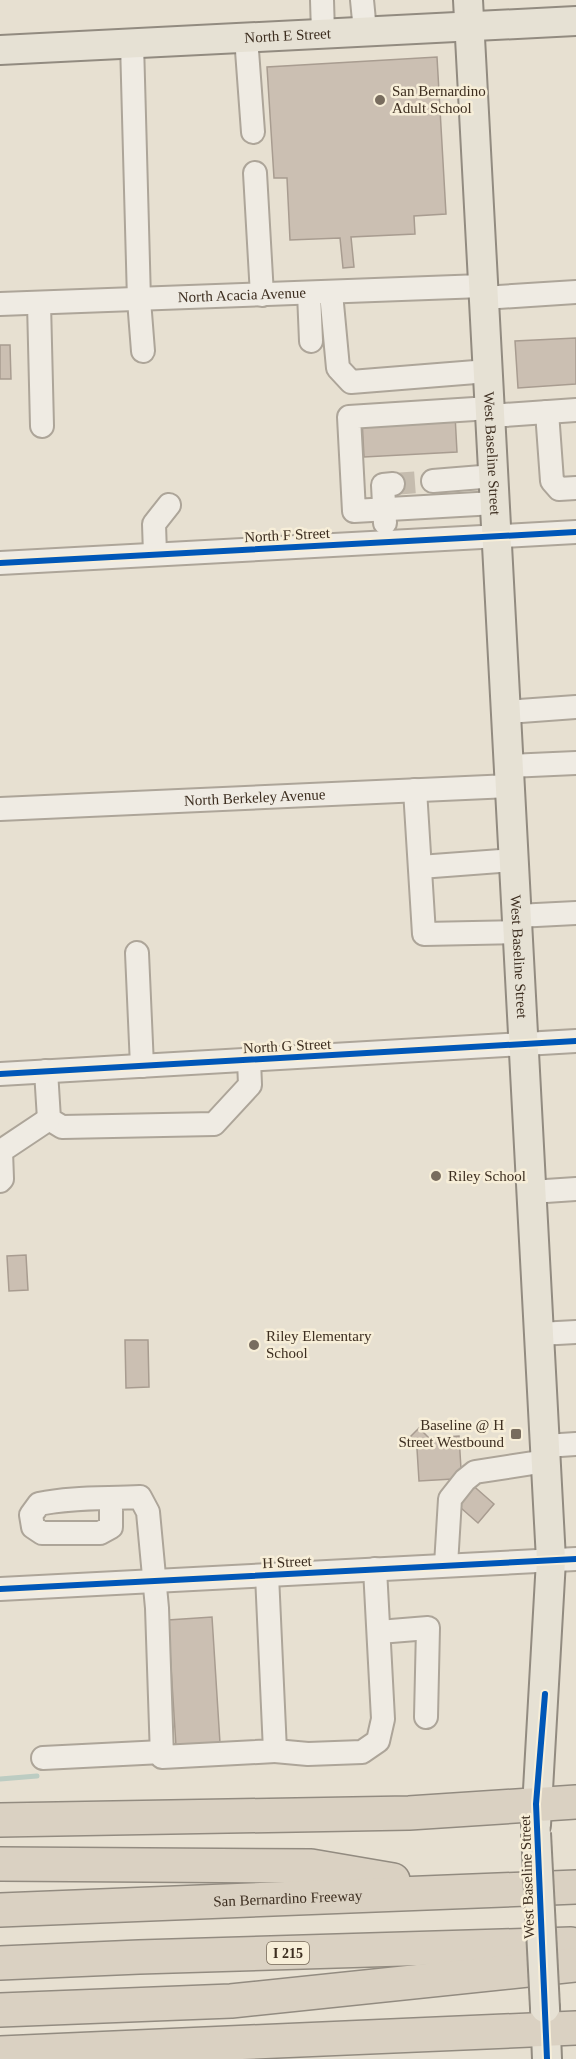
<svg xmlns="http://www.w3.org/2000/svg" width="576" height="2059" viewBox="0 0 576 2059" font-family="Georgia,serif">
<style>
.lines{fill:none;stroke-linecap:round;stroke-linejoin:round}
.stream{stroke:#bcccc2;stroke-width:5}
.building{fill:#cbbfb2;stroke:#a89c90;stroke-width:1.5}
.minor-tunnel{stroke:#c5bcae;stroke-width:22;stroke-dasharray:22 11;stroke-linecap:butt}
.minor-casing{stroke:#ada599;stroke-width:26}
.major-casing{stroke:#928b80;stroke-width:32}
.highway-casing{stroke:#928b80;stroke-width:36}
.minor{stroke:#efebe3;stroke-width:22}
.major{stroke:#e6e1d4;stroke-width:28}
.highway{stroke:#dad1c2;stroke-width:33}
.major-bridge-casing{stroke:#928b80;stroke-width:32;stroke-linecap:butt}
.major-bridge{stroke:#e6e1d4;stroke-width:28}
.cycleway-casing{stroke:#f7eed8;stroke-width:10}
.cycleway{stroke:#0057b8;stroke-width:6}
.poi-dot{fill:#786c5e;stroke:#f7eed8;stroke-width:2}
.labels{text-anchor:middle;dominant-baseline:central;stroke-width:5;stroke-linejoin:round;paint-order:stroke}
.shield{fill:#f7eed8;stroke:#756857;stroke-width:1.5}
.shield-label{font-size:14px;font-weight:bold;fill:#3d2e20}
.street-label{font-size:15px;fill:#3d2e20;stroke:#f7eed8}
.poi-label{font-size:15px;fill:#3d2e20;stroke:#f7eed8;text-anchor:start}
</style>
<rect width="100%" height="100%" fill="#e7e0d1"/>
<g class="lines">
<!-- stream -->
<polyline class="stream" points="0,1779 37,1776"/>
</g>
<!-- building -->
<g class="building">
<polygon points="437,57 446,214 414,216 415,234 351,237 354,267 343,268 340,238 290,240 287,178 274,178 267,67"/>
<polygon points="576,338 576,384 518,388 515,341"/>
<polygon points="0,345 10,345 11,379 0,379"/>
<polygon points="455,415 457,452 364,457 362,420"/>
<polygon points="26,1255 28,1290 9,1291 7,1256"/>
<polygon points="125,1340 148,1340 149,1387 126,1388"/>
<polygon points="419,1428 429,1438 459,1436 461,1469 453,1479 419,1481 417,1449 408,1439"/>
<polygon points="469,1482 494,1504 478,1523 453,1501"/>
<polygon points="212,1617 220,1743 176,1746 168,1620"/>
</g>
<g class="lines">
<!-- minor-tunnel -->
<polyline class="minor-tunnel" points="393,484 433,481"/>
<!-- minor casing -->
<g class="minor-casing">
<g id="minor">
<polyline points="322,0 323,33"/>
<polyline points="362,0 365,31"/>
<polyline points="246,37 253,132"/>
<polyline points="132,43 139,300 143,351"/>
<polyline points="255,173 262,295"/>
<polyline points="309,293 311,341"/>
<polyline points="331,293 338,368 351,382 488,371"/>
<polyline points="483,298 576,292"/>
<polyline points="39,303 42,426"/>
<path id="s1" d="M0 304 482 286"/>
<polyline points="490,408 349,417 354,511 495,503"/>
<polyline points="547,412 552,481 559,489 576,488"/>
<polyline points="490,416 576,410"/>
<polyline points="433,481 494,476"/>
<polyline points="385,523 383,485 393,484"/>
<polyline points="155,554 154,524 169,505"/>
<polyline points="0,563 576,532"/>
<polyline points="506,712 576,707"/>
<polyline points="509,766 576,763"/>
<polyline points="415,790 424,934 518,932"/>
<path id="s2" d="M0 809 510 786"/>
<polyline points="420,867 513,860"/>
<polyline points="517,916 576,913"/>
<polyline points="137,953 142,1066"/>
<polyline points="46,1071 49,1119 62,1127 214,1124 250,1085 249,1060"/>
<polyline points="0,1074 576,1041"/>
<polyline points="0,1181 2,1179 1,1151 49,1119"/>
<polyline points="531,1192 576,1189"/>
<polyline points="539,1334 576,1332"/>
<polyline points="545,1446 576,1444"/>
<path d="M111 1499V1527L100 1533H42L33 1527 31 1515 39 1504C71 1497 107 1499 140 1497L148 1512 157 1608 162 1757 275 1751 267 1575"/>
<polyline points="446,1565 450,1499 465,1480 475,1472 546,1461"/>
<polyline points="0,1589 576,1559"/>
<polyline points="379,1632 428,1628 426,1717"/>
<polyline points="275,1751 308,1754 362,1752 378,1741 383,1719 375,1569"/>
<polyline points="43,1758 162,1752"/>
</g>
</g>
<!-- major casing -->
<g class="major-casing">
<g id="major">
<path id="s3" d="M468 0 551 1560 536 1825"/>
<path id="s4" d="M0 50 576 21"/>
<polyline points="545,2008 547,2059"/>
</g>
</g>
<!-- highway casing -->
<g class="highway-casing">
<g id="highway">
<polyline points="0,1820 409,1813 576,1802"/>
<polyline points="0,1864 311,1866 393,1880"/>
<path id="s5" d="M0 1910 576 1887"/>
<polyline points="0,1963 139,1957 571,1944"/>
<polyline points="0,2010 231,2001 576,1965"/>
<polyline points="0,2053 576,2028"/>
</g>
</g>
<!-- minor -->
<use href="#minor" class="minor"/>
<!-- major -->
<use href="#major" class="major"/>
<!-- highway -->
<use href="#highway" class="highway"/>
<!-- major-bridge casing -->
<g class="major-bridge-casing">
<polyline id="major-bridge" points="536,1833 545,2008"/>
</g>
<!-- major-bridge -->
<use href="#major-bridge" class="major-bridge"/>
<!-- cycleway casing -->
<g class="cycleway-casing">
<g id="cycleway">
<polyline points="0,563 576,532"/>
<polyline points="0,1074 576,1041"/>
<polyline points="0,1589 576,1559"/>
<polyline points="545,1694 536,1804 547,2059"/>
</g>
</g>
<!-- cycleway -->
<use href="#cycleway" class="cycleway"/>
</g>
<!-- markers -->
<g class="poi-dot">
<circle cx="380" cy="100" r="6"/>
<circle cx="436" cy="1176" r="6"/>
<circle cx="254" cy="1345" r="6"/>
<rect x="510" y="1428" width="12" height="12" rx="3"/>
</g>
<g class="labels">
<!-- shield labels -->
<rect class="shield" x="267" y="1942" width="42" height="22" rx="4.5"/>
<g class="shield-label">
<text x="288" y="1953">I 215</text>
</g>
<!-- street labels -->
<g class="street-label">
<text stroke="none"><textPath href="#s4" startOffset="288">North E Street</textPath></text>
<text stroke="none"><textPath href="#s1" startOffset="242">North Acacia Avenue</textPath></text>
<text stroke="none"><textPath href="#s3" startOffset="454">West Baseline Street</textPath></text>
<text transform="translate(287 535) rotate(-3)">North F Street</text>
<text stroke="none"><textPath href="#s2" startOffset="255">North Berkeley Avenue</textPath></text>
<text stroke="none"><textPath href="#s3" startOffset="958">West Baseline Street</textPath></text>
<text transform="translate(287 1046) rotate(-3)">North G Street</text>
<text transform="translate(287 1562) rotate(-3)">H Street</text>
<text transform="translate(527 1877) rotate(-92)">West Baseline Street</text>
<text stroke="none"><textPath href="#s5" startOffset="288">San Bernardino Freeway</textPath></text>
</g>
<!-- poi labels -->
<g class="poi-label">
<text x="392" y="91">San Bernardino<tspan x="392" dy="17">Adult School</tspan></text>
<text x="448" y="1176">Riley School</text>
<text x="266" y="1336">Riley Elementary<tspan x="266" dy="17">School</tspan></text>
<text x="504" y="1425" text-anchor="end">Baseline @ H<tspan x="504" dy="17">Street Westbound</tspan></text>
</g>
</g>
</svg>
